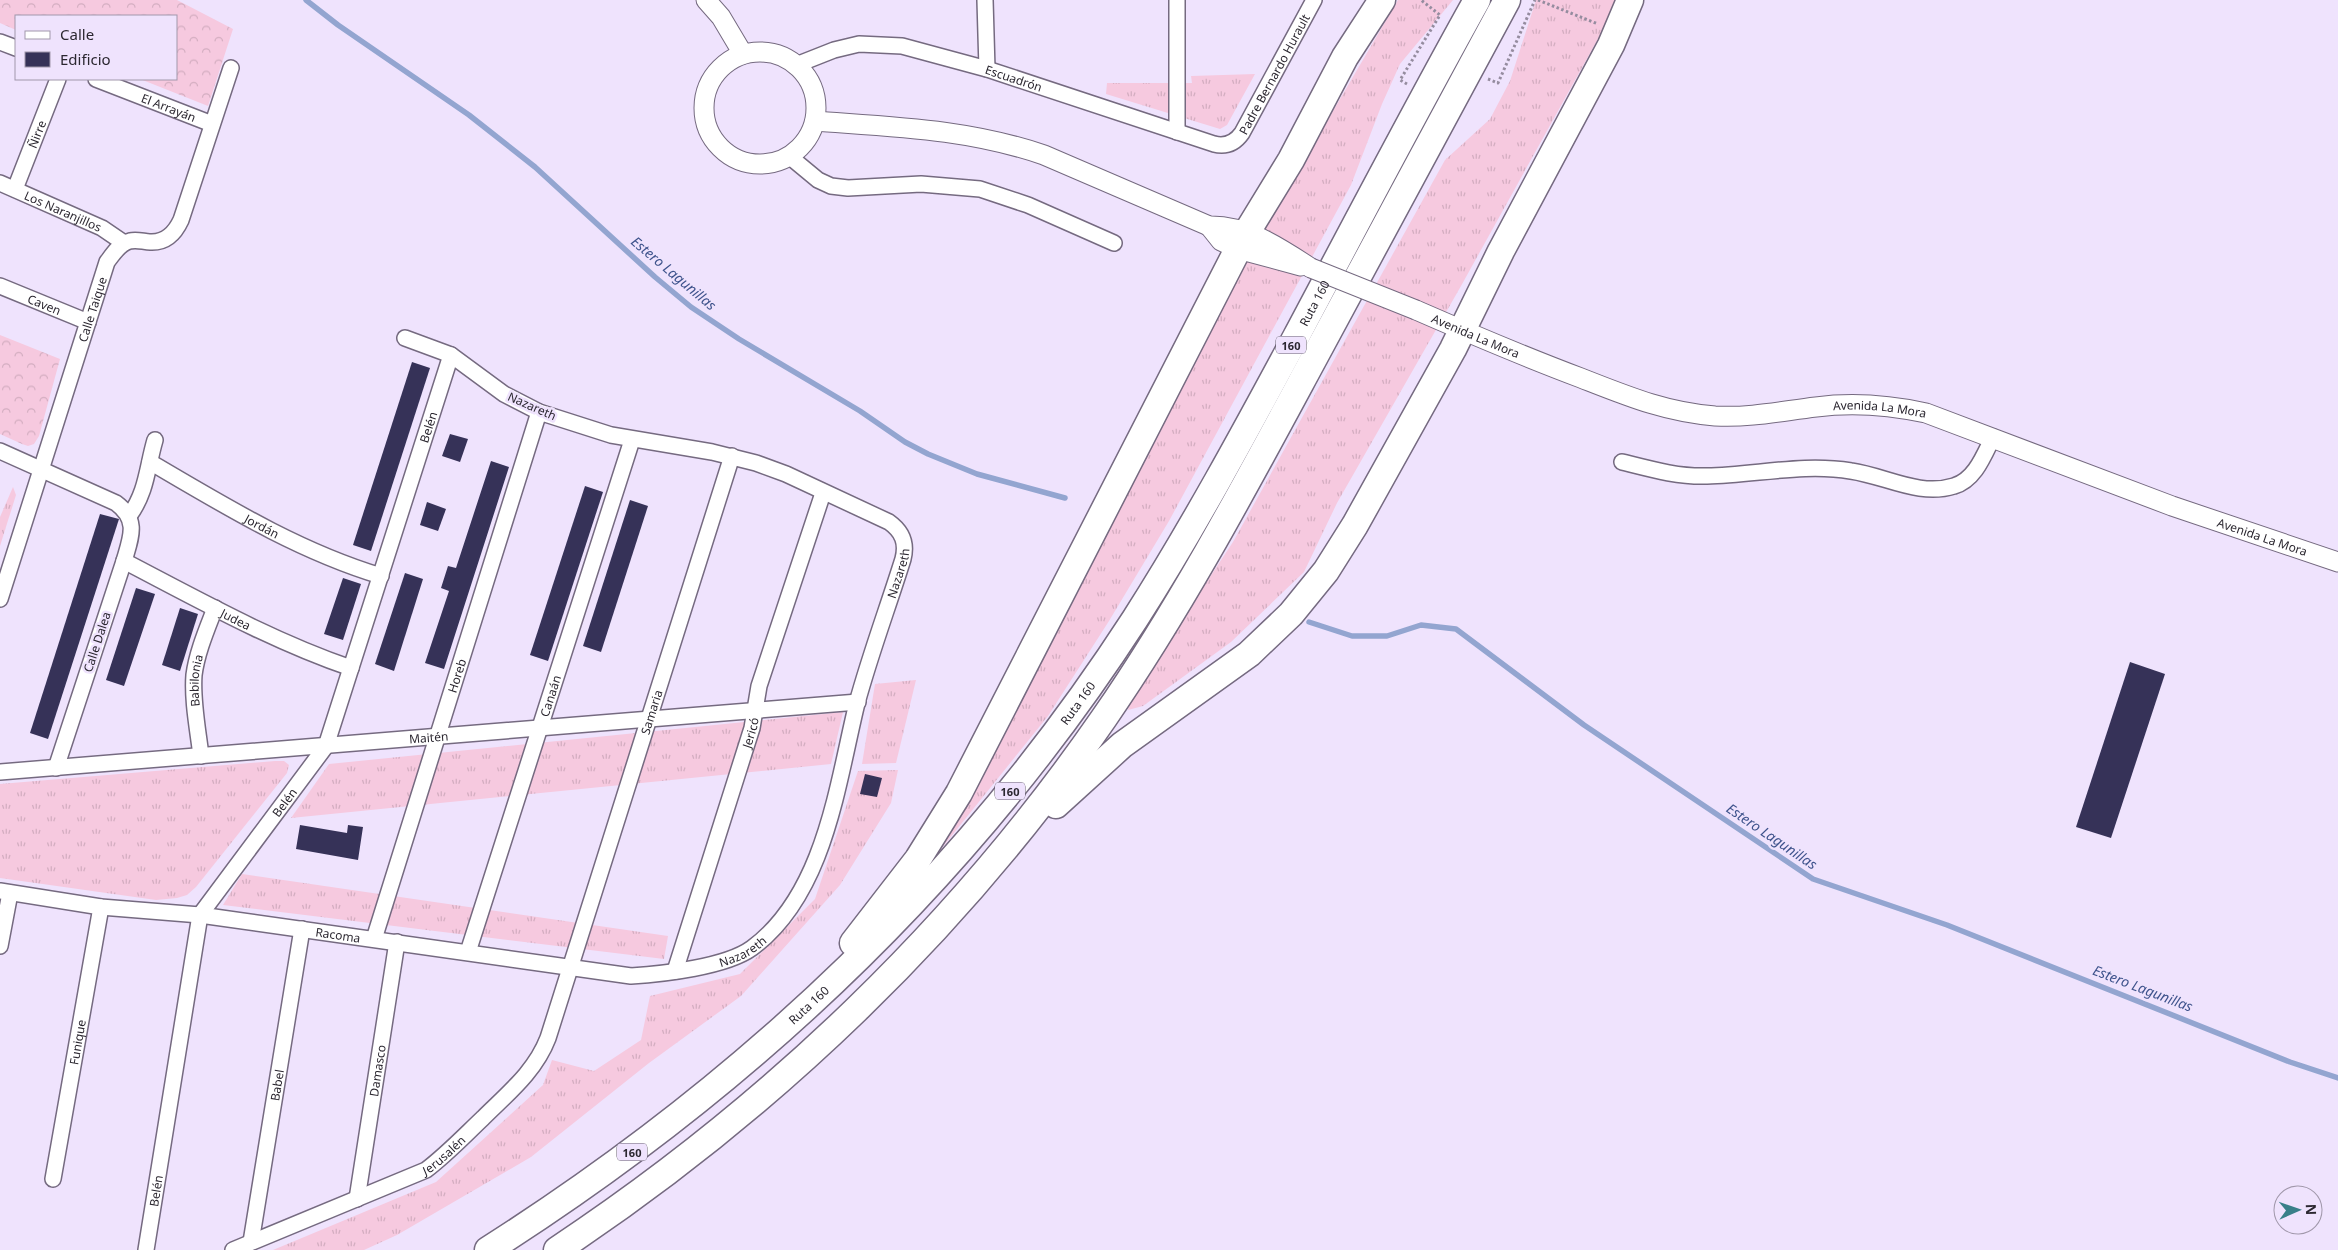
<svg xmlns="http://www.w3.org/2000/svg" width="2338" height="1250" viewBox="0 0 2338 1250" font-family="'Noto Sans',sans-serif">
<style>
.grass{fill:url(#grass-tufts)}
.forest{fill:url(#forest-crowns)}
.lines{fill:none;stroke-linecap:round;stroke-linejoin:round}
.stream{stroke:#93a5d0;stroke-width:5.5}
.building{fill:#363258}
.minor-casing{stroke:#756a80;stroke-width:18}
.tertiary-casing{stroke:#756a80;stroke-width:21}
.motorway-casing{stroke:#756a80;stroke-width:29}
.path{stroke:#958c9f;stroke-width:3;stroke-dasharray:2.5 2.5;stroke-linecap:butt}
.minor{stroke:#fff;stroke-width:15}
.tertiary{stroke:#fff;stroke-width:19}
.motorway{stroke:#fff;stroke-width:26}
.tertiary-bridge-casing{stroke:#756a80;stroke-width:21;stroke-linecap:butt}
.tertiary-bridge{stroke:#fff;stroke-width:19}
.labels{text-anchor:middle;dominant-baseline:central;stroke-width:5;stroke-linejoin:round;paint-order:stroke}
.shield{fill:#efe3fd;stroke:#665f6e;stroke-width:1}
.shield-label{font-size:11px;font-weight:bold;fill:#2b2730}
.street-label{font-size:12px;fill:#2b2730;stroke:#efe3fd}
.water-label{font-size:14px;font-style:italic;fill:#3e538c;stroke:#efe3fd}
</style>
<defs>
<pattern id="grass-tufts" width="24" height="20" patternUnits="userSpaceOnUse" patternTransform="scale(1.25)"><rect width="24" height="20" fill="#f6c9df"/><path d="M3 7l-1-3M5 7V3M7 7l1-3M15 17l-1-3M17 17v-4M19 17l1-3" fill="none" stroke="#d3adc0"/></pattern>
<pattern id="forest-crowns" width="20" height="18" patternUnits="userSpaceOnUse" patternTransform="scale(1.25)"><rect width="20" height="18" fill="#f6c9df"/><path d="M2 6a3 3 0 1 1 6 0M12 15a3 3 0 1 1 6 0" fill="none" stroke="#d3adc0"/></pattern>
</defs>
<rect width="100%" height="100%" fill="#efe3fd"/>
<!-- grass -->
<g class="grass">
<polygon points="1398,0 1453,0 1400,64 1382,104 1351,185 1169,521 1109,621 1048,716 941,849 1217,309"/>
<polygon points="1536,0 1616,0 1604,28 1461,286 1337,503 1304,572 1231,642 1143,706 1128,710 1130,698 1233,542 1445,160 1490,119 1510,81"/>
<polygon points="1255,74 1227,125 1220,129 1106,94 1107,83 1192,83 1191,76"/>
<polygon points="13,487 16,495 0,546 0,517"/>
<polygon points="916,680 896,763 862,764 875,684"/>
<polygon points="843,712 831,764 291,818 329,764"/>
<polygon points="275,761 284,761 289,765 287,773 196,887 187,895 177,898 156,900 0,878 0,784"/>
<polygon points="898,770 891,803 840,885 741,996 649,1063 531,1157 397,1235 364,1250 273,1250 436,1182 543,1085 552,1060 594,1071 641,1040 650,996 740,974 815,899 858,771"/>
<polygon points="242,874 668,936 664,959 223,905"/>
</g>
<!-- forest -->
<g class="forest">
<polygon points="0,0 177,0 233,29 208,106 140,79 176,79 176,16 16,16 16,30 0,23"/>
<polygon points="0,335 60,359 39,436 34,444 28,446 22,444 0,434"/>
</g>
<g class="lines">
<!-- stream -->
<g class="stream">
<polyline points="306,0 338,25 469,115 535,167 655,277 691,307 739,339 860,411 905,442 928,454 977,474 1065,498"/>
<polyline points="1309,622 1352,636 1387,636 1421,625 1456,629 1584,725 1813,879 1947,925 2290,1062 2338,1078"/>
</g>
</g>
<!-- building -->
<g class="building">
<polygon points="412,362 430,368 371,551 353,545"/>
<polygon points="450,434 468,439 460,462 442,456"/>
<polygon points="491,461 509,467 444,669 425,663 449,591 441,588 448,566 456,568"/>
<polygon points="585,486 603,492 548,661 530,655"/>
<polygon points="630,500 648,506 601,652 583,646"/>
<polygon points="427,502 446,509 438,531 420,525"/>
<polygon points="100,514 119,519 48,739 30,733"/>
<polygon points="405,573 423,579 394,671 375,664"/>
<polygon points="343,578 361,584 343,640 324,634"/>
<polygon points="136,588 155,594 124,686 106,680"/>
<polygon points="180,608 198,614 180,671 162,665"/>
<polygon points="2130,662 2165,674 2111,838 2076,827"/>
<polygon points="865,774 882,778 877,797 860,794"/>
<polygon points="300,825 347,833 348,825 363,827 358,860 296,849"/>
</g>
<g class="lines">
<!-- minor casing -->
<g class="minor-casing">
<g id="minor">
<polyline points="985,0 987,69"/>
<polyline points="1177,0 1177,132"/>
<polyline points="0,42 16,48"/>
<path id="s1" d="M796 65 834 50 859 44 902 46 987 69 1214 144C1226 147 1235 143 1242 133L1314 0"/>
<path id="s2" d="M96 79 212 124"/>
<polyline points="789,156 818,180 831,186 848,188 921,184 980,189 1028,205 1114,243"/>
<path id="s3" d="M0 183 102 228 124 243"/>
<path id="s4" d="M15 189 58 79"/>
<path id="s5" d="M0 286 88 322"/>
<path d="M0 451 116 503C139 520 131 537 124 561L56 768"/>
<path id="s6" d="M150 462C225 506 298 551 381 576"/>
<path d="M1622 462C1650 469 1678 477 1707 476 1756 475 1803 463 1851 471 1886 476 1919 497 1954 486 1975 480 1984 455 1993 437"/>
<path d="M129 516C147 492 147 467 155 440"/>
<path id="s7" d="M124 561C199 600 272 641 351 668"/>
<path id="s8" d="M0 599 107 262C113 254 120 243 130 241 137 239 144 242 150 242 166 243 175 233 181 220L231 68"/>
<path id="s9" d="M201 756C198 730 192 701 194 675 197 652 207 629 215 608"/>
<path id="s10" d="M0 772 858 702"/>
<path id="s11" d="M0 891 101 907 200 915 631 976C663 974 726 967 752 948 825 894 837 785 857 703 870 655 888 607 903 559 907 543 903 532 889 522L786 474 756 463 712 452 611 435 539 412 504 394 451 355 405 338"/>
<path id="s12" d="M374 939 539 412"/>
<polyline points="0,946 10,893"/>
<path id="s13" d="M468 952 632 440"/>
<path id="s14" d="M675 971 752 728 759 686 823 493"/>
<path id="s15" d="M53 1179 101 907"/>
<path id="s16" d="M357 1199 397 942"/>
<path id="s17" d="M251 1242 302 929"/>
<path id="s18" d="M146 1250 200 915 326 746 451 355"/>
<path id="s19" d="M233 1250 426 1170C446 1155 464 1136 483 1118 507 1094 535 1072 548 1038L732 456"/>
</g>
</g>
<!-- tertiary casing -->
<g class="tertiary-casing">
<g id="tertiary">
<polyline points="706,0 721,17 743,54"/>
<circle cx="760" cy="108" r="56"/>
<path d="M815 121C895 127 968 129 1044 155L1209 226C1247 225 1280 248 1311 268"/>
<polyline points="1209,226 1221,241 1238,249 1301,266"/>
<path id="s20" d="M1416 310C1471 334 1525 357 1581 378 1627 396 1665 412 1715 416 1750 418 1782 411 1816 407 1853 402 1889 405 1926 413L2172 506 2338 562"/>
</g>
</g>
<!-- motorway casing -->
<g class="motorway-casing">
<g id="motorway">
<polyline points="1247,232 1291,160 1345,57 1382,0"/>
<polyline points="1056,805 1122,745 1249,654 1291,614 1326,571 1355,525 1453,349 1501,251 1611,45 1630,0"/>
<polyline points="853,943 918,859 959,793 1238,249"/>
<path id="s21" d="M488 1250C746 1086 968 877 1135 619 1193 528 1245 432 1296 337 1356 224 1415 111 1477 0"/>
<path d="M557 1250C771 1108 958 929 1104 718 1180 608 1243 490 1306 373 1373 249 1440 124 1507 0"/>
</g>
</g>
<!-- path -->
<g class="path">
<polyline points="1538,0 1598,24"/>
<polyline points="1488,79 1498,83 1535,0"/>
<polyline points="1407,84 1400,80 1440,15 1421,0"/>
</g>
<!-- minor -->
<use href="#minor" class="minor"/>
<!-- tertiary -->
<use href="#tertiary" class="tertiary"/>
<!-- motorway -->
<use href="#motorway" class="motorway"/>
<!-- tertiary-bridge casing -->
<g class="tertiary-bridge-casing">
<polyline id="tertiary-bridge" points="1311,268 1416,310"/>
</g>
<!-- tertiary-bridge -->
<use href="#tertiary-bridge" class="tertiary-bridge"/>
</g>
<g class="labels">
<!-- shield labels -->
<g class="shield">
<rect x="1276" y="336.5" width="30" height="17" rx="4"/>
<rect x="995" y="782.5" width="30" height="17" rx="4"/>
<rect x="617" y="1143.5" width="30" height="17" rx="4"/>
</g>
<g class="shield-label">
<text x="1291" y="345">160</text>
<text x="1010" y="791">160</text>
<text x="632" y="1152">160</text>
</g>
<!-- street labels -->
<g class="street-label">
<text stroke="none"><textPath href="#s1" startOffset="536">Padre Bernardo Hurault</textPath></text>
<text stroke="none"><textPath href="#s1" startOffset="226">Escuadrón</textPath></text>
<text stroke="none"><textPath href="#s2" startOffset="78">El Arrayán</textPath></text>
<text stroke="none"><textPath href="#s4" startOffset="59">Ñirre</textPath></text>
<text stroke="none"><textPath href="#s3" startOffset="69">Los Naranjillos</textPath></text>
<text stroke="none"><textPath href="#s21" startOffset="1274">Ruta 160</textPath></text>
<text stroke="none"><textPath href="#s5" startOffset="48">Caven</textPath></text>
<text stroke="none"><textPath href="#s8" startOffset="304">Calle Taique</textPath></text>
<text stroke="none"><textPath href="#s20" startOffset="65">Avenida La Mora</textPath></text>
<text transform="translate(532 406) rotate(24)">Nazareth</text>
<text stroke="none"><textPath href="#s20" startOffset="484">Avenida La Mora</textPath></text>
<text stroke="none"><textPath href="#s18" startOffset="885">Belén</textPath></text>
<text stroke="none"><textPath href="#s6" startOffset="129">Jordán</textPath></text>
<text stroke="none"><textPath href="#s20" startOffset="889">Avenida La Mora</textPath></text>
<text stroke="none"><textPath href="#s11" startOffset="1171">Nazareth</textPath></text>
<text stroke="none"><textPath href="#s7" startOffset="126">Judea</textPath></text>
<text transform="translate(97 642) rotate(-72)">Calle Dalea</text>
<text stroke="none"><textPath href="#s12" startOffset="276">Horeb</textPath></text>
<text stroke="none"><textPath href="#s9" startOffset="76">Babilonia</textPath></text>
<text stroke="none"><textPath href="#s13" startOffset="269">Canaán</textPath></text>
<text stroke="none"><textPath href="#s21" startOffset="809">Ruta 160</textPath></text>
<text stroke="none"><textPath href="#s19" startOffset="732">Samaria</textPath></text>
<text stroke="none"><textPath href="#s14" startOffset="250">Jericó</textPath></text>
<text stroke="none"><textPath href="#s10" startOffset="430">Maitén</textPath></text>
<text stroke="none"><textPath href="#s18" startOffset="480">Belén</textPath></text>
<text stroke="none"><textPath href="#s11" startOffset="341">Racoma</textPath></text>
<text stroke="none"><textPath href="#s11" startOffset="752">Nazareth</textPath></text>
<text stroke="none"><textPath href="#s21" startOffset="404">Ruta 160</textPath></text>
<text stroke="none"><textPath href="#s15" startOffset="139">Funique</textPath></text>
<text stroke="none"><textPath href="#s16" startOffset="130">Damasco</textPath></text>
<text stroke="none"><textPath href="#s17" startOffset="159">Babel</textPath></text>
<text stroke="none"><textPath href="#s19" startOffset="232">Jerusalén</textPath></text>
<text stroke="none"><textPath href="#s18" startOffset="60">Belén</textPath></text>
</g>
<!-- water labels -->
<g class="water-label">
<text transform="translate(674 273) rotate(40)">Estero Lagunillas</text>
<text transform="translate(1772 836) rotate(34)">Estero Lagunillas</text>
<text transform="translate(2143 988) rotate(21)">Estero Lagunillas</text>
</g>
</g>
<!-- legend -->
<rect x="15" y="15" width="162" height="65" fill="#efe3fd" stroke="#a198ab"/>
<rect x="25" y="31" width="25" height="8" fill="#ffffff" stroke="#a198ab"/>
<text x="60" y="40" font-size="15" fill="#2b2730">Calle</text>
<rect x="25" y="52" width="25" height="15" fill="#363258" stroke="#a198ab"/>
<text x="60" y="65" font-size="15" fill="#2b2730">Edificio</text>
<!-- north arrow -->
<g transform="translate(2298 1210) rotate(88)"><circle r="24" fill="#efe3fd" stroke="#a198ab"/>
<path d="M0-4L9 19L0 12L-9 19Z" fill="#398089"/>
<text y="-8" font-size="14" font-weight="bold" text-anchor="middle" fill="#2b2730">N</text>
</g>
</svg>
